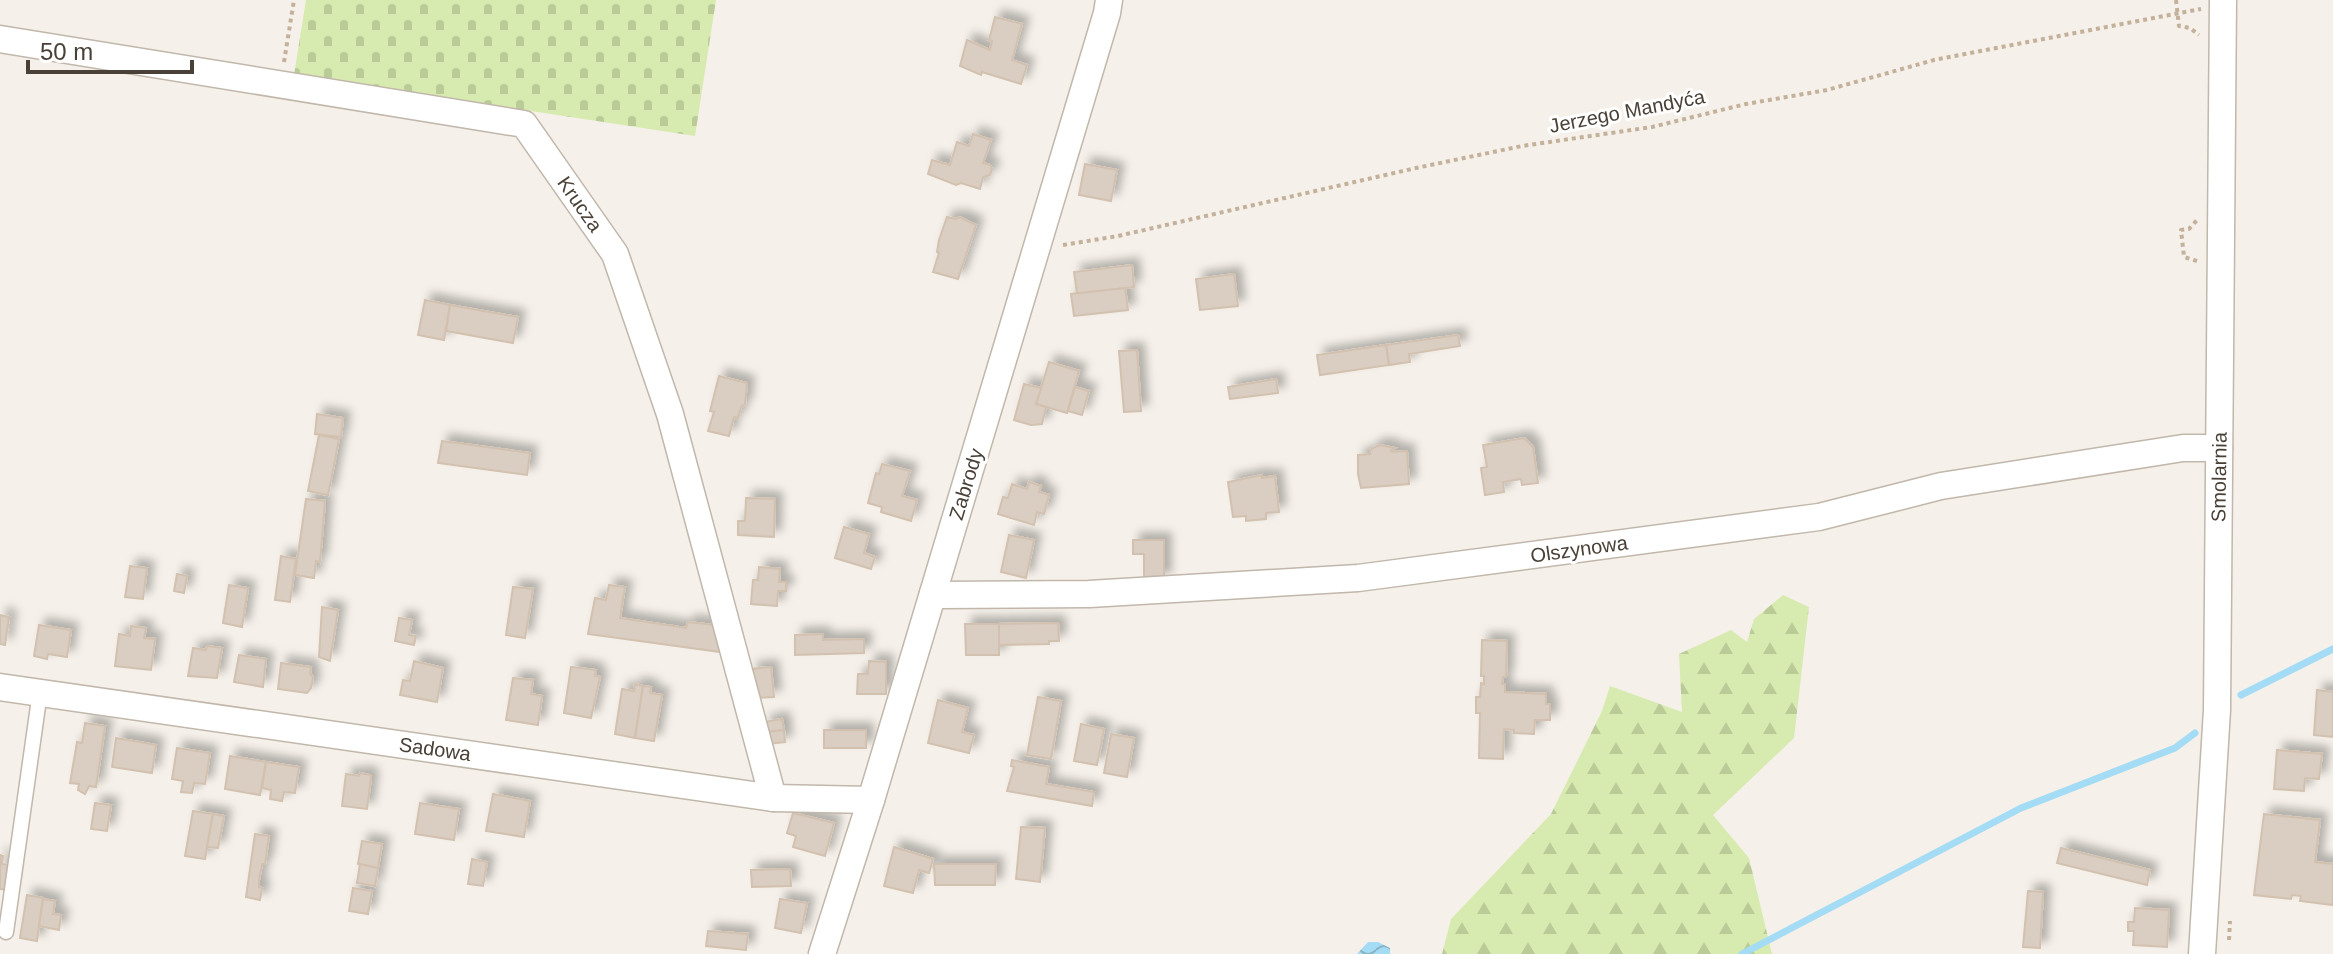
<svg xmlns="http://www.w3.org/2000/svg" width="2333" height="954" viewBox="0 0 2333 954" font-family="Arial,sans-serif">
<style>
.forest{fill:url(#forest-firs)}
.cemetery{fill:url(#cemetery-stones)}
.water{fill:url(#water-waves)}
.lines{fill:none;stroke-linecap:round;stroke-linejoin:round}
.stream{stroke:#a3dcf4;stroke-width:7}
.building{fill:#dacdc1;stroke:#d3c1b0;stroke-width:2;filter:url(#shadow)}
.service-casing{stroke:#c1b7ab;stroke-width:17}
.minor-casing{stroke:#c1b7ab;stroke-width:29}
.path{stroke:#c4b19b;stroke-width:4;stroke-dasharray:4 4;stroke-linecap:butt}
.service{stroke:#fff;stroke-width:14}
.minor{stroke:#fff;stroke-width:26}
.labels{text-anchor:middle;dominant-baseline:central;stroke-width:6;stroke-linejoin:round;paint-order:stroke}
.street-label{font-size:20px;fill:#494037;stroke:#fff}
</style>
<defs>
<pattern id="forest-firs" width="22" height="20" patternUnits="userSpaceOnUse" patternTransform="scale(2)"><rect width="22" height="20" fill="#d7ebb0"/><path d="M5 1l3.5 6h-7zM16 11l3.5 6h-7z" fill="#bacb98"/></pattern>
<pattern id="cemetery-stones" width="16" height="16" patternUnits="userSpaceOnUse" patternTransform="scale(2)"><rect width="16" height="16" fill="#d7ebb0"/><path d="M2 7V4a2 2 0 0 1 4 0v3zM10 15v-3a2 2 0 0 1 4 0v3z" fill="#bacb98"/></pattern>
<pattern id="water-waves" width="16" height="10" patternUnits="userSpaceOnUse" patternTransform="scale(2)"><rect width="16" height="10" fill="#a3dcf4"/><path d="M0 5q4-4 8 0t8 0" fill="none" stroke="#87b4c6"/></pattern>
<filter id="shadow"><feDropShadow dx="7" dy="-7" stdDeviation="4" flood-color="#0004"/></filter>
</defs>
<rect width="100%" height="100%" fill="#f5f0e9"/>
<!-- forest -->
<polygon class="forest" points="1783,595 1809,607 1794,738 1713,815 1749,858 1772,954 1442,954 1451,919 1551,814 1602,711 1610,686 1682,712 1679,654 1731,630 1747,642 1754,619"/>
<!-- cemetery -->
<polygon class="cemetery" points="306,0 716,0 695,136 294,75"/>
<!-- water -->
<polygon class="water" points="1368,942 1378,942 1390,948 1390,954 1357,954"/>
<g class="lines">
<!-- stream -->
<g class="stream">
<polyline points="2241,695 2333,649"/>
<polyline points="1742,954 2021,808 2175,748 2195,733"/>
</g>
</g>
<!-- building -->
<g class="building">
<polygon points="995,17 1022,24 1012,60 1027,65 1021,84 982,72 981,75 960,66 967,40 990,50 992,41 989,40"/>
<polygon points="973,134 991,140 983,163 990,165 992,169 990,175 983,177 980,189 961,183 956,185 928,174 932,160 950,165 957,142 969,146"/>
<polygon points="1085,164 1117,170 1111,201 1079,195"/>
<polygon points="947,217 956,219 960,217 976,225 958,279 933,272 939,253 937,252 939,240"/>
<polygon points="1132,265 1134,287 1077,294 1074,272"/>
<polygon points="1234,274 1238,306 1200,310 1196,279"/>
<polygon points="1125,288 1128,310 1074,316 1071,294"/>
<polygon points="425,300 450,305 444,340 418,335"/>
<polygon points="450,305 518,317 513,343 446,331"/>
<polygon points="1458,335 1460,346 1409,354 1410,362 1389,365 1386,345"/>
<polygon points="1386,345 1389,365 1320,375 1317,355"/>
<polygon points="1137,350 1141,411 1124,412 1119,351"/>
<polygon points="1049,362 1079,371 1067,413 1036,404"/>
<polygon points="719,376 747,383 745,404 741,407 738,418 734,417 729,436 708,431 714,412 710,411"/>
<polygon points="1276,379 1278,393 1230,399 1228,387"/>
<polygon points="1024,384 1041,388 1036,404 1046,407 1042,424 1031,425 1014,420"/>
<polygon points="1075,387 1089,391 1082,415 1068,411"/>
<polygon points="317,414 343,418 341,437 315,434"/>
<polygon points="319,435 339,439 328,495 308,491"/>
<polygon points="1524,438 1533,447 1538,483 1522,485 1521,479 1503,482 1504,492 1485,495 1481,468 1487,467 1483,445"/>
<polygon points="442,441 530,453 527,475 438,463"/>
<polygon points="1379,445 1395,448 1391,450 1392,452 1407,451 1409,484 1361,488 1358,474 1358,455 1370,454 1370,450"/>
<polygon points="882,464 910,471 902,496 917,500 911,521 881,512 882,507 868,503 876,473 879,474"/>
<polygon points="1262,475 1262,478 1275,476 1279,512 1266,513 1266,519 1246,521 1246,516 1233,517 1228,482"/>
<polygon points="1029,482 1041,486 1039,492 1049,495 1044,514 1037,512 1034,525 998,514 1003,497 1008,498 1012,484 1027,489"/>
<polygon points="746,498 775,499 774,537 738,535 738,521 745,521"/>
<polygon points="306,499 325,501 320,562 316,561 314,578 295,575"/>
<polygon points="844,527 869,534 864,553 875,557 871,569 835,558"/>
<polygon points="1009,535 1034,540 1026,578 1001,572"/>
<polygon points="1133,540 1164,540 1164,579 1144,579 1144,554 1133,554"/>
<polygon points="281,556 296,559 290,602 275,600"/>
<polygon points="130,566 147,568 143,599 125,597"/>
<polygon points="759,567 780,569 779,582 786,582 786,591 778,591 777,606 751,604 753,580 758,580"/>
<polygon points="177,574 187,576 184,593 174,591"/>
<polygon points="229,585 248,588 242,627 223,623"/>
<polygon points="609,585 625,587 620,618 686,628 688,622 714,625 720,652 588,634 595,598 606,600"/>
<polygon points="513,587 533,589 525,638 506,635"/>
<polygon points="322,607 338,610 330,661 319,657"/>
<polygon points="0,615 9,617 5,645 0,644"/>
<polygon points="399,618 412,620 409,635 416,636 414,645 395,641"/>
<polygon points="1058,623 1059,641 1049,641 1049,644 999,645 999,624"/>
<polygon points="965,624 999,624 999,655 966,655"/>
<polygon points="39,625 71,630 67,657 48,654 47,659 34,656"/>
<polygon points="131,626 146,628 144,638 155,639 151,670 115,666 119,634 130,636"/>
<polygon points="823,634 823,640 864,639 864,653 795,655 795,635"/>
<polygon points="1482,640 1507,641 1506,677 1503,677 1502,684 1505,684 1505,692 1546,694 1546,704 1550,704 1550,720 1535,720 1534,734 1514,733 1514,730 1504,729 1503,759 1479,758 1480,713 1476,713 1476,697 1480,697 1481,683 1484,684 1484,676 1481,676"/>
<polygon points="207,646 222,648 217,678 188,676 193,648 206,650"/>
<polygon points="239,655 266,659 263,687 234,682"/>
<polygon points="414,661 443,668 437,702 400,695 403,680 410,681"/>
<polygon points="869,661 886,662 886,694 857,694 858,674 868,674"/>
<polygon points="281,663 311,667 310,674 313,677 311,688 307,693 278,689"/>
<polygon points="571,667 596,670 595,676 600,677 591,718 564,713"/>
<polygon points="771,667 774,697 754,698 751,669"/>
<polygon points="513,678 533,680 531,694 542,696 538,725 506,720"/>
<polygon points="635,684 643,686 635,738 615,734 622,689 634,691"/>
<polygon points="643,686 651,687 650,693 662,695 654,741 635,738"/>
<polygon points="2317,690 2333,692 2333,737 2314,735"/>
<polygon points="1038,697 1061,701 1051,759 1027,755"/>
<polygon points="938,700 968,708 962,732 974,735 969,753 928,743"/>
<polygon points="782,719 784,730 765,732 764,722"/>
<polygon points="85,723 105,726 96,787 89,786 85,794 78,790 79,784 70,783 77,742 82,743"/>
<polygon points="1081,724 1104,729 1097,765 1074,761"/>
<polygon points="784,730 785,742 767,744 765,732"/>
<rect x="824" y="730" width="42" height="18"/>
<polygon points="1111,734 1134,738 1127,777 1104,773"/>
<polygon points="116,738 156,745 152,773 112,767"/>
<polygon points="177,748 210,753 205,784 194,783 192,793 181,792 183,781 172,779"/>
<polygon points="2277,750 2322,754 2319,779 2305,778 2304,791 2274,789"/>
<polygon points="230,756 266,762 260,795 225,789"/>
<polygon points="1012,760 1049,767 1046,784 1094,792 1092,806 1007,791 1014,767 1011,766"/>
<polygon points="266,762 299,767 295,793 284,792 282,801 270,799 271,790 262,788"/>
<polygon points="360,773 370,775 371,778 367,809 342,806 346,774 359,776"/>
<polygon points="493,794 530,801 524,837 486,831"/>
<polygon points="95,803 111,805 107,831 91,829"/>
<polygon points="420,803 459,809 454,840 415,834"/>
<polygon points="193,811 213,814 205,859 185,856"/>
<polygon points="793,813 834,823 825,856 793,847 796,836 787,833"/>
<polygon points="213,814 224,816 218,848 207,847"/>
<polygon points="2264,814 2320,820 2315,862 2333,864 2333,905 2300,901 2301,896 2292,895 2291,899 2254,895"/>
<polygon points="1021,827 1045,828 1040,882 1016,879"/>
<polygon points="255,834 269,836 265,864 262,864 259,880 259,887 262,888 260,900 246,897"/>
<polygon points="362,841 382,844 378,868 358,864"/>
<polygon points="894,847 933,859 929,873 919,870 913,893 884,886"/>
<polygon points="2061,848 2150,870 2147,885 2057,863"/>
<polygon points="0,855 3,856 2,864 10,865 7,890 0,889"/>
<polygon points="472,859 487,862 483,886 468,884"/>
<polygon points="360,864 378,868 375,886 357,883"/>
<polygon points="934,864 996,864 995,885 935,885"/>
<polygon points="790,869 791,886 752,887 751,870"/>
<polygon points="353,888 372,891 368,914 349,911"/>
<polygon points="2028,891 2043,892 2040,948 2023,947"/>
<polygon points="27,895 43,898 37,941 20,938"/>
<polygon points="43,899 55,901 53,914 61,915 59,930 39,926"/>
<polygon points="780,899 807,903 801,933 775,928"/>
<polygon points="2135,908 2169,910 2167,947 2133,945 2134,931 2128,931 2128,922 2134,922"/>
<polygon points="708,931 748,934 746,950 706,946"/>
</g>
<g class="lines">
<!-- service casing -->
<g class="service-casing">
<polyline id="service" points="6,932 40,692"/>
</g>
<!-- minor casing -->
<g class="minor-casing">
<g id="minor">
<polyline points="0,39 524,124 615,254 670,414 773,798"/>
<polyline points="933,593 940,595 1089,594 1358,578 1819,517 1941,486 2183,448 2219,448"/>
<polyline points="0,687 773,798 871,800"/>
<polyline points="822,954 871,800 1107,13 1109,0"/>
<polyline points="2202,954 2217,710 2223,0"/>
</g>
</g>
<!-- path -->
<g class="path">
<polyline points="2176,0 2179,26 2190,28 2199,35"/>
<polyline points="284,62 294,0"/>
<polyline points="1063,245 1118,236 1416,168 1522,146 1652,127 1746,104 1827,90 1934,60 2201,9"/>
<polyline points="2197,261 2184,257 2181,230 2189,229 2198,219"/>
<polyline points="2229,940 2230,921"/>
</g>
<!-- service -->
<use href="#service" class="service"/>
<!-- minor -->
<use href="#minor" class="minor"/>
</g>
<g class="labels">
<!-- street labels -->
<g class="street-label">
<text transform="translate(1627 111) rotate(-11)">Jerzego Mandyća</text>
<text transform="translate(580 204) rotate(55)">Krucza</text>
<text transform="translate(2219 477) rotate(-89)">Smolarnia</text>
<text transform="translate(966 484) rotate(-73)">Zabrody</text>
<text transform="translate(1579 549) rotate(-8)">Olszynowa</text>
<text transform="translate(435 749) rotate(8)">Sadowa</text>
</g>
</g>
<!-- scale -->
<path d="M28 60v12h164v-12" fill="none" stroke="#494037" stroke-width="4"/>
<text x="40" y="60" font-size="24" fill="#494037" stroke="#ffffff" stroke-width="6" paint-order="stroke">50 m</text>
</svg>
